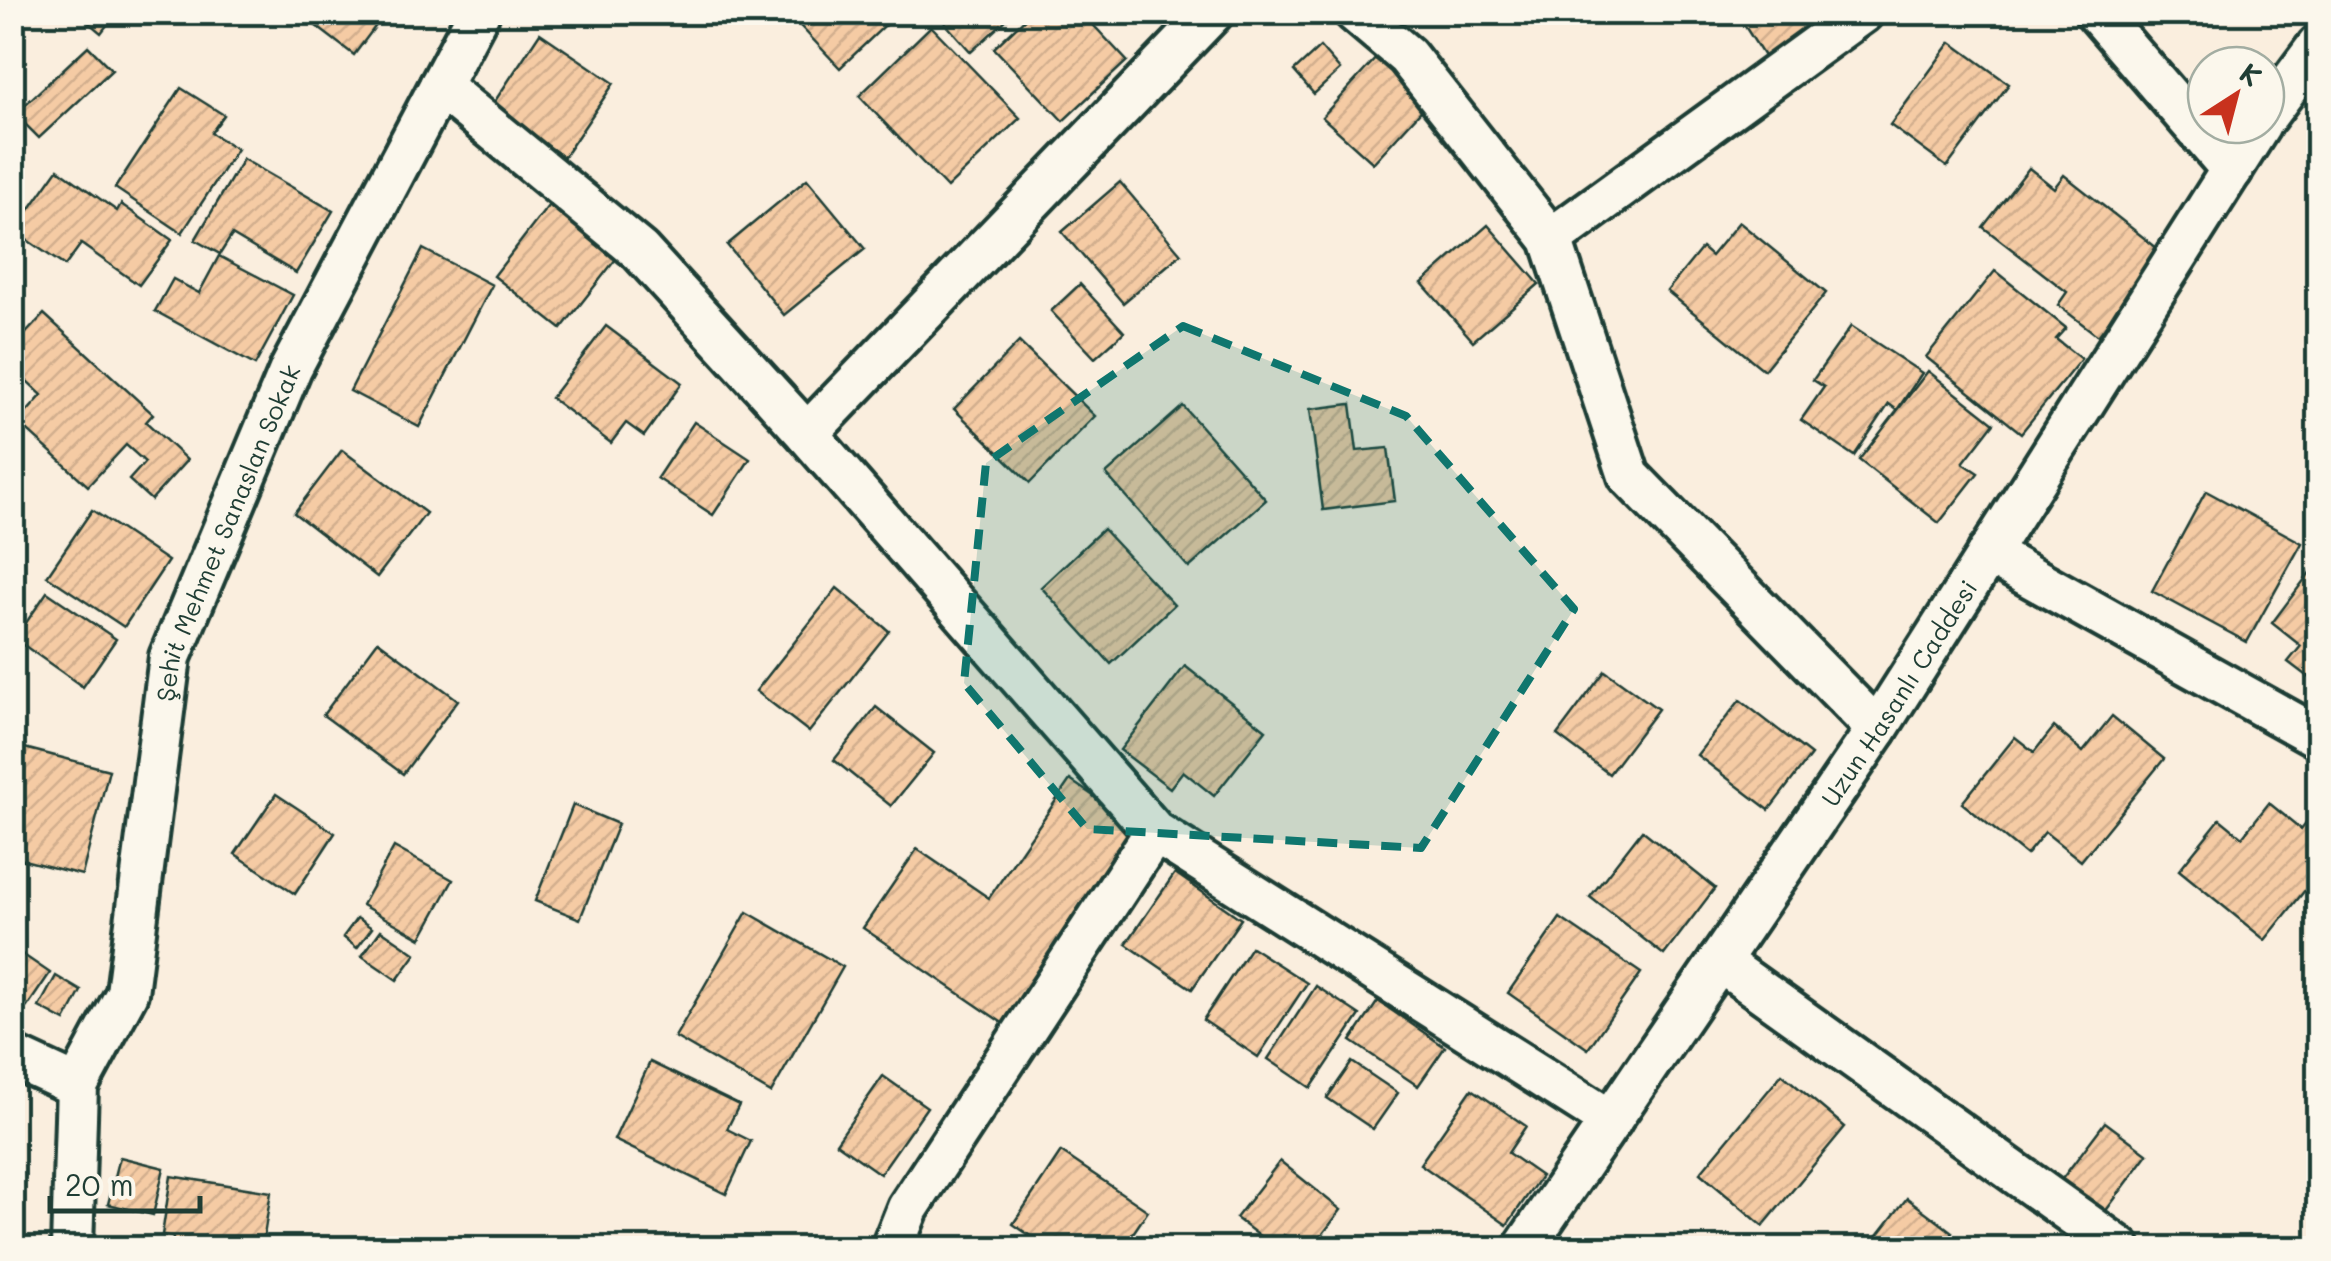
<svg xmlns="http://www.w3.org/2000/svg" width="2331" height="1261" viewBox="0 0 2331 1261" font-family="Mali,sans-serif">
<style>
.building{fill:url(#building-hatch);stroke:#1f3d34;stroke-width:2.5}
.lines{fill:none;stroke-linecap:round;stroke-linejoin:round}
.minor-casing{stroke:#1f3d34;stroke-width:48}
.minor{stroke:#fbf7ec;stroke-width:40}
.marked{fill:#0f766e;fill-opacity:0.2;stroke:#0f766e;stroke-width:8;stroke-dasharray:20 12;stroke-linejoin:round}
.labels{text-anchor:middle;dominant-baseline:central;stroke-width:9;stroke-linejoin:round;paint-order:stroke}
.street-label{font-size:25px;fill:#1f3d34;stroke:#fbf7ec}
</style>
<defs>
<pattern id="building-hatch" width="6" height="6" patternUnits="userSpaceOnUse" patternTransform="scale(2.5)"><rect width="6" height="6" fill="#f5cba4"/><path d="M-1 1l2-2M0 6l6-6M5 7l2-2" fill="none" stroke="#d2af8e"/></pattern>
</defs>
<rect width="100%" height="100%" fill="#faeede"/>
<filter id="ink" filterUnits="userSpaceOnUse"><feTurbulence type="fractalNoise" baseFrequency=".01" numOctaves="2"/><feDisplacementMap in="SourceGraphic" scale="20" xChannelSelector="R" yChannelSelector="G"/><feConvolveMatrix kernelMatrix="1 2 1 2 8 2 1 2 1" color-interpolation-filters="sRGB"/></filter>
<g filter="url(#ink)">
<!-- building -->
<g class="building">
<polygon points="76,12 117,12 101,33"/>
<polygon points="306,12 386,12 354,55 303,16"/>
<polygon points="787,12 899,12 840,68"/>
<polygon points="935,12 1001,12 1007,19 971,52"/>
<polygon points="1032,12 1081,12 1127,61 1063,121 994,48"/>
<polygon points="1736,12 1814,12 1820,22 1765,58"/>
<polygon points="931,26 1020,118 947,188 859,96"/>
<polygon points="540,33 614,83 564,157 491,107"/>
<polygon points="1951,42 2009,84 1947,167 1890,125"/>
<polygon points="88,46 112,70 39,138 15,114"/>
<polygon points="1320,47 1340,70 1314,94 1294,71"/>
<polygon points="1378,56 1429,102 1373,163 1322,117"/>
<polygon points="181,88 224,115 211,133 237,149 182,233 115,188"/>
<polygon points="243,159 333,211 296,273 232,235 220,254 195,240"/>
<polygon points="2029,168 2054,188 2064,175 2162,252 2098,336 2058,305 2067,292 1983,227"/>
<polygon points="58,169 117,211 121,204 172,240 139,285 81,244 65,266 14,231"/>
<polygon points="807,179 865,249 784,315 727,245"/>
<polygon points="1120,182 1181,254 1123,303 1062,232"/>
<polygon points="555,197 623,250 561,329 494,276"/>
<polygon points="1739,222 1826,293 1764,370 1667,291 1702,248 1711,256"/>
<polygon points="1488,225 1539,284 1473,341 1422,283"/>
<polygon points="423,249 492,285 419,427 350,391"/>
<polygon points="219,256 293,295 255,365 155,311 173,279 199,293"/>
<polygon points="1995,271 2066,328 2056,339 2081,359 2021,433 1926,357"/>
<polygon points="1080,284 1124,332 1095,358 1051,311"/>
<polygon points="44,314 153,414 146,422 187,460 151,500 129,480 145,462 126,445 88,486 18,422 42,395 12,367 12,348"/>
<polygon points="606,326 682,383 644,436 626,423 611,443 551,398"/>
<polygon points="1851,326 1922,373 1897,410 1889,404 1854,456 1801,420 1824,387 1813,380"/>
<polygon points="1019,342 1095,416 1030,483 954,409"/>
<polygon points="1928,371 1994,423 1963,463 1978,473 1939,523 1859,460"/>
<polygon points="1351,404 1357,451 1388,448 1395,501 1323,510 1310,409"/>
<polygon points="1183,406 1266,500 1189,568 1106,474"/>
<polygon points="694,422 750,459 713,515 657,478"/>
<polygon points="342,450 426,513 377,577 294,513"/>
<polygon points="2206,491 2302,543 2247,642 2152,591"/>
<polygon points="92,510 168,561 124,627 47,576"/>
<polygon points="1103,529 1174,605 1111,664 1041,587"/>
<polygon points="2311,571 2318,577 2317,684 2288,662 2301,646 2272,623"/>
<polygon points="837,588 889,631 809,732 756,691"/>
<polygon points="47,592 116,639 83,687 15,639"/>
<polygon points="378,641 458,700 403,774 323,715"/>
<polygon points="1185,666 1266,730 1214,796 1183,771 1170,788 1120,750"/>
<polygon points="1605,671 1658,709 1609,774 1557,735"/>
<polygon points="1740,700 1811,755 1769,810 1697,755"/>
<polygon points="876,707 934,753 891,806 834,760"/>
<polygon points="2112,716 2164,759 2081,861 2045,832 2026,855 1962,803 2015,737 2034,752 2054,727 2083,752"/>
<polygon points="13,745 109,770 82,875 12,857"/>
<polygon points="1070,780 1142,829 1007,1026 863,928 917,849 989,898"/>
<polygon points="276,794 335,833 295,894 235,854"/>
<polygon points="2269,803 2301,829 2318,807 2318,874 2265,940 2179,870 2220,819 2242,837"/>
<polygon points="573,805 618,824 580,919 535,901"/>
<polygon points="1642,830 1715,888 1664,955 1590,897"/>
<polygon points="394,847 453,880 421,938 362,905"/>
<polygon points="1175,873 1241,919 1192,989 1126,944"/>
<polygon points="747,912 843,967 771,1093 675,1037"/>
<polygon points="357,918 372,928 357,948 343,937"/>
<polygon points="1560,918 1641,973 1588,1049 1508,993"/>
<polygon points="381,930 416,954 397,980 362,956"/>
<polygon points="12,947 50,973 27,1007 12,997"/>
<polygon points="1251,947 1307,983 1258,1057 1203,1020"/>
<polygon points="56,976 81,991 65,1021 39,1007"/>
<polygon points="1316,986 1360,1015 1311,1088 1268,1059"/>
<polygon points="1378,1001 1445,1047 1418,1086 1351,1041"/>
<polygon points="650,1062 739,1105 727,1129 751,1141 726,1194 614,1140"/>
<polygon points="1352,1062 1398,1093 1373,1129 1327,1098"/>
<polygon points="1782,1074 1845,1127 1763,1226 1700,1173"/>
<polygon points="883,1076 927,1107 880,1174 836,1143"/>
<polygon points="1472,1089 1526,1126 1508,1153 1541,1176 1507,1225 1420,1164"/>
<polygon points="2105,1122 2148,1154 2105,1212 2062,1179"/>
<polygon points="1061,1152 1148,1211 1123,1248 1048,1248 1013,1224"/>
<polygon points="120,1157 164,1168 153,1215 108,1204"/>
<polygon points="1280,1161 1341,1210 1312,1248 1302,1248 1284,1235 1274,1247 1236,1218"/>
<polygon points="171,1176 271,1192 262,1248 172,1248 173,1237 162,1235"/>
<polygon points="1907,1198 1952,1232 1940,1248 1868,1248"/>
</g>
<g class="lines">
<!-- minor casing -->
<g class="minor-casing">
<g id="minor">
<polyline points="1355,12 1407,56 1551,239 1629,476 1877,729"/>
<polyline points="2096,12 2232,170"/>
<polyline points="440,86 640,251 807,434 1155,832 1611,1121"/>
<polyline points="2266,116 2318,46"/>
<polyline points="1551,239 1863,12"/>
<polyline points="807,434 1213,12"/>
<polyline points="1988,553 2318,737"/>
<polyline points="1719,961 2120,1248"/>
<polyline points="12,1056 77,1086"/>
<path id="s1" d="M72 1248 77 1086 127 993 170 657 291 368 479 12"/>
<polyline points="892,1248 908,1208 1155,832"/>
<path id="s2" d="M1524 1248 1877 729 2260 125"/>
</g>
</g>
<!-- minor -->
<use href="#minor" class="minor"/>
</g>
</g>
<!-- marked area -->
<path class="marked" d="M1183 326 1406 416 1574 609 1421 848 1087 829 964 683 986 463Z"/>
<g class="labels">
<!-- street labels -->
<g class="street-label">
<text stroke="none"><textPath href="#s1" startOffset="742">Şehit Mehmet Sanaslan Sokak</textPath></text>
<text stroke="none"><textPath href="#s2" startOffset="670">Uzun Hasanlı Caddesi</textPath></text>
</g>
</g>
<!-- margin -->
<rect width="2331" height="1261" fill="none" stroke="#fbf7ec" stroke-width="50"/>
<rect x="25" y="25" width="2281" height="1211" fill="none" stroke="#1f3d34" stroke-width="4" filter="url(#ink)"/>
<!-- north arrow -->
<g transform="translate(2236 95) rotate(36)"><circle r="48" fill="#fbf7ec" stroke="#a3ada2" stroke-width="2.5"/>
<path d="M0-8L18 38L0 25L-18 38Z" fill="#c8321e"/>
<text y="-15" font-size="28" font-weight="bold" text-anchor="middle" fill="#1f3d34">K</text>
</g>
<!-- scale -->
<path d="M50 1196v15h150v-15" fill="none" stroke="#1f3d34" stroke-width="5"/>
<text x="65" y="1196" font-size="30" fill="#1f3d34" stroke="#fbf7ec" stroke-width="8" paint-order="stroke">20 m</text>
</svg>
